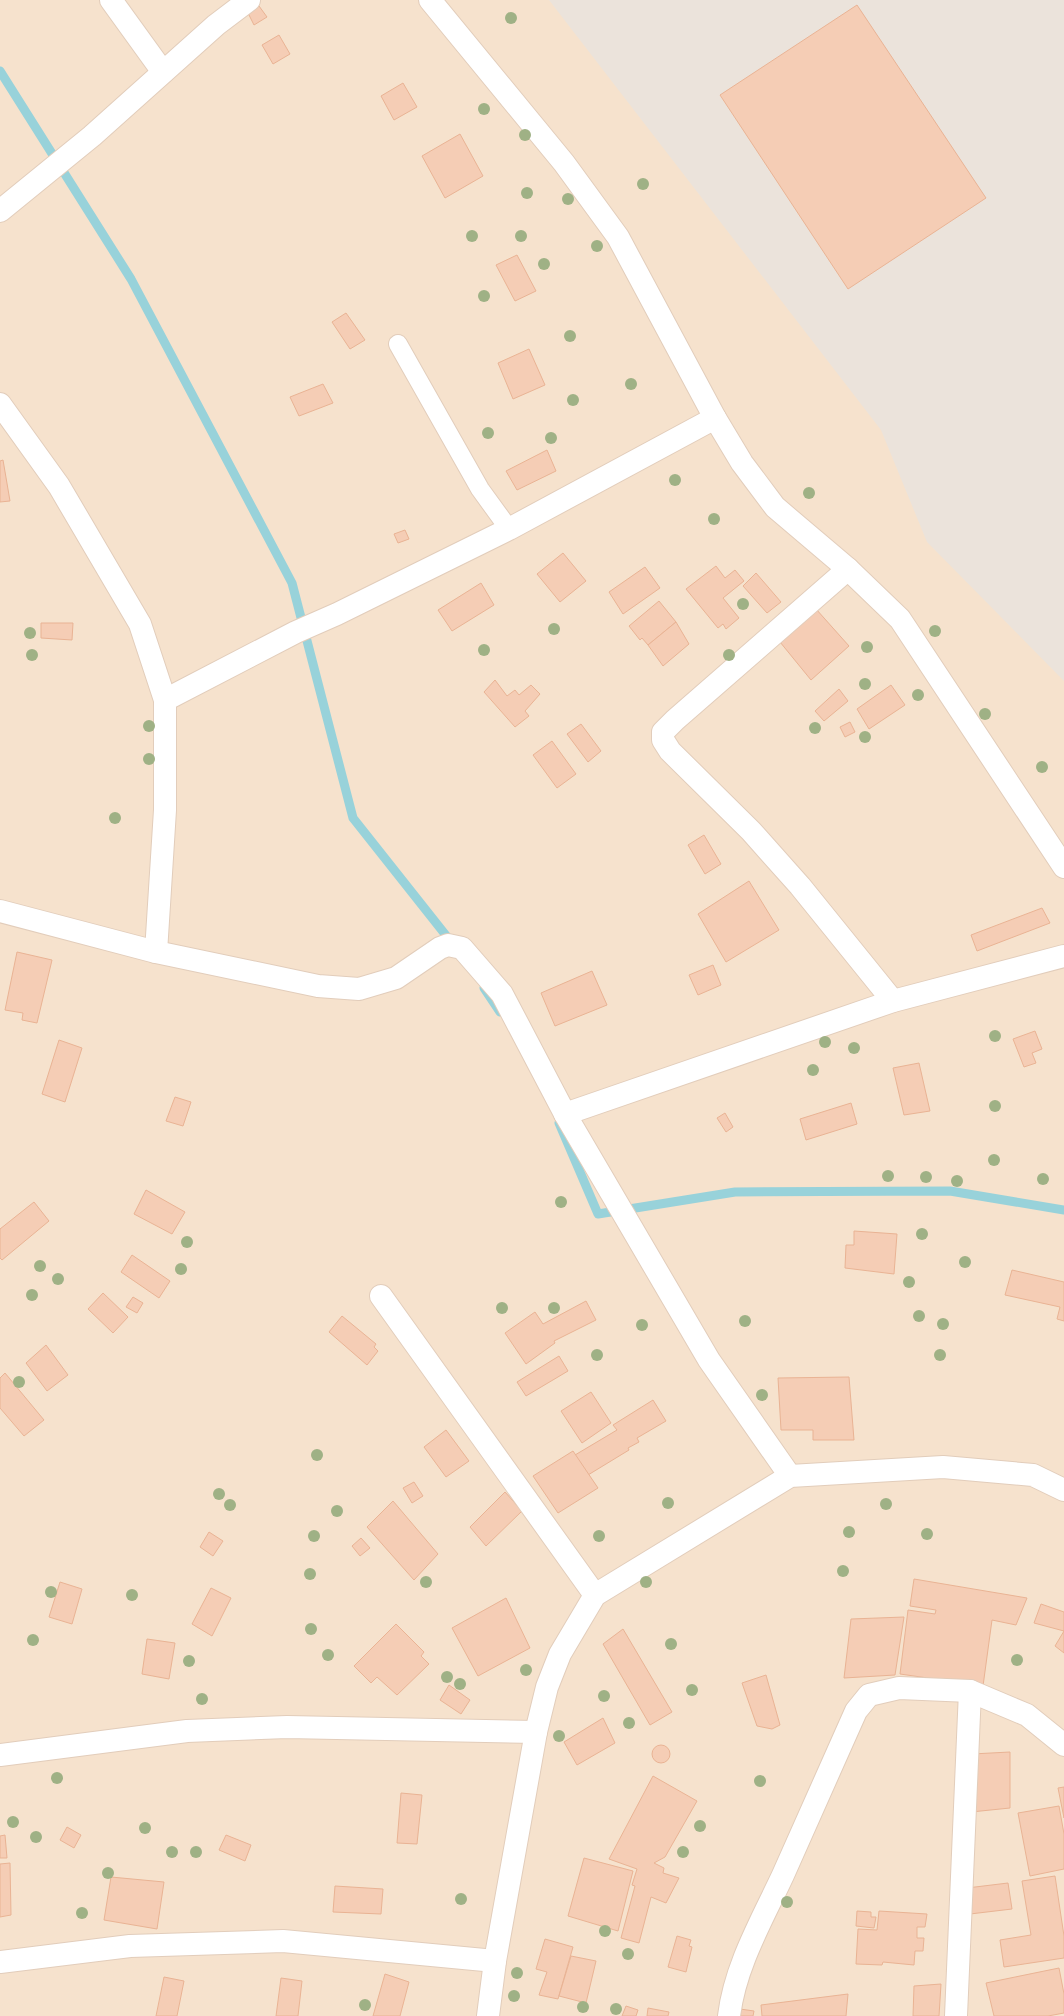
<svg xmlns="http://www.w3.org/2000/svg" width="1064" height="2016" viewBox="0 0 1064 2016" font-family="Cabin,sans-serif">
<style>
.residential{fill:#f6e2cd}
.industrial{fill:#ebe3db}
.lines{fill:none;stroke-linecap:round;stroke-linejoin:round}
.stream{stroke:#98d2da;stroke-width:9}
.building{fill:#f5cdb5;stroke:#e9b394}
.lane-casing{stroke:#e2cdbb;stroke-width:20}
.street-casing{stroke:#e2cdbb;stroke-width:24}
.lane{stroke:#fff;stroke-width:18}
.street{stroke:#fff;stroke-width:22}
.tree{fill:#9fb185}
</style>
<rect width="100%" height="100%" fill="#fef1df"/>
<!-- residential -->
<rect class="residential" x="0" y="0" width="1064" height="2016"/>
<!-- industrial -->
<polygon class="industrial" points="549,0 1064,0 1064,681 927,542 881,430"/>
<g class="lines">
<!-- stream -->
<g class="stream">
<polyline points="0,71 131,279 292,583 353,818 452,943"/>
<polyline points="484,988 500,1012"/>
<polyline points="559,1123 598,1214 735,1192 950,1191 1064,1210"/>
</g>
</g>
<!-- building -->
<g class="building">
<polygon points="857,5 986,198 848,289 720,95"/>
<polygon points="259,6 267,17 254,25 248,13"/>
<polygon points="279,35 290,54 273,64 262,45"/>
<polygon points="403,83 417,107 394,120 381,96"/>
<polygon points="460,134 483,176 445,198 422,156"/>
<polygon points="517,255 536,291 515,301 496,265"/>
<polygon points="346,313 365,340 350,349 332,322"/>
<polygon points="529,349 545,385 513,399 498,363"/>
<polygon points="323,384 333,403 299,416 290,397"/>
<polygon points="547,450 556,471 517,490 506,471"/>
<polygon points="3,460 10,501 0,502 0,461"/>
<polygon points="405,530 409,539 398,543 394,534"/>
<polygon points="563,553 586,581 560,602 537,574"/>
<polygon points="716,566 725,578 735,570 744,581 723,598 739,618 726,629 723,624 718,628 686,589"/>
<polygon points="645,567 660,588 623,614 609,592"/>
<polygon points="756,573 781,602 767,613 743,586"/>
<polygon points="481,583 494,605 452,631 438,610"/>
<polygon points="659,601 676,622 648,645 642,638 640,640 629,626"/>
<polygon points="816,609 849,646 811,680 780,642"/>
<polygon points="676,622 689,644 663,666 648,645"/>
<polygon points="41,623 73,623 72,640 41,638"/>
<polygon points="495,680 507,696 515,690 519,695 531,685 540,694 525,711 529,716 515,727 484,692"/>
<polygon points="891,685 905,705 869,729 857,709"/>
<polygon points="839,689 848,701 824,721 815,711"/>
<polygon points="850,722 855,732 845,737 840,727"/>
<polygon points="581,724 601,751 588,762 567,734"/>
<polygon points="552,741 576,774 557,788 533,755"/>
<polygon points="704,835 721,864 705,874 688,845"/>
<polygon points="749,881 779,930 726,962 698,914"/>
<polygon points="1042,908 1050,923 977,951 971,935"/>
<polygon points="17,952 52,960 37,1023 22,1020 23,1013 5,1010"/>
<polygon points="713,965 721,985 698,995 689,975"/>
<polygon points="592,971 607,1005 555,1026 541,993"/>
<polygon points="1035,1031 1042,1049 1032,1053 1036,1063 1024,1067 1013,1039"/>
<polygon points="59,1040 82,1048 65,1102 42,1094"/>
<polygon points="919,1063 930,1111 904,1115 893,1068"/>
<polygon points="175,1097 191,1102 183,1126 166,1121"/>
<polygon points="851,1103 857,1124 806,1140 800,1119"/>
<polygon points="725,1113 733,1127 726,1132 717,1118"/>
<polygon points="146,1190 185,1212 172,1234 134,1214"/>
<polygon points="34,1202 49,1221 2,1260 0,1258 0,1229"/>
<polygon points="854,1231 897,1234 894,1274 845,1268 846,1245 854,1245"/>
<polygon points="132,1255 170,1281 159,1298 121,1272"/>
<polygon points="1012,1270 1064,1282 1064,1321 1057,1319 1060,1307 1005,1295"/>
<polygon points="103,1293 128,1317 113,1333 88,1309"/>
<polygon points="133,1297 143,1303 137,1313 126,1307"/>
<polygon points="586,1301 596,1320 554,1341 555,1343 526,1364 505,1333 535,1312 543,1324"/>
<polygon points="342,1316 376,1344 374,1347 378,1351 367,1365 329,1332"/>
<polygon points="46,1345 68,1375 47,1391 26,1363"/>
<polygon points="559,1356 568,1371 526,1396 517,1382"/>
<polygon points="5,1373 44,1420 24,1436 0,1408 0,1378"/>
<polygon points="849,1377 854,1440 813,1440 813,1430 781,1430 778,1378"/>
<polygon points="591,1392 611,1423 582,1443 561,1411"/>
<polygon points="653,1400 666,1421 637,1438 639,1442 628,1448 629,1450 588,1475 575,1455 617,1430 613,1425"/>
<polygon points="446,1430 469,1461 446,1477 424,1447"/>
<polygon points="573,1451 598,1488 558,1513 533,1476"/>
<polygon points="414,1482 423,1496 412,1503 403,1488"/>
<polygon points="505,1492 522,1511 486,1546 470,1527"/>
<polygon points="393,1501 438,1554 414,1580 367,1527"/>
<polygon points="209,1532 223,1541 213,1556 200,1547"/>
<polygon points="361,1538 370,1548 360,1556 352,1546"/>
<polygon points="914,1579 1027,1598 1016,1625 992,1620 983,1686 900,1674 908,1610 935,1614 936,1610 910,1606"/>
<polygon points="60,1582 82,1589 72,1624 49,1617"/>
<polygon points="211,1588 231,1598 212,1636 192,1624"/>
<polygon points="506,1598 530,1648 478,1676 452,1628"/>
<polygon points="1041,1604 1064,1612 1064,1631 1034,1623"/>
<polygon points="904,1617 895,1675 844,1678 851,1619"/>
<polygon points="396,1624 424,1652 421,1656 429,1664 397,1695 377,1677 371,1683 354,1666"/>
<polygon points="623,1629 672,1712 650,1725 603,1644"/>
<polygon points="1064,1631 1064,1653 1055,1646"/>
<polygon points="147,1639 175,1643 169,1679 142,1674"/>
<polygon points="766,1675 780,1725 772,1729 757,1726 742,1683"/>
<polygon points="449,1685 470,1700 461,1714 440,1700"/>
<polygon points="603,1718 615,1743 577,1765 564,1742"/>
<circle cx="661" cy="1754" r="9"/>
<polygon points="1010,1752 1010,1808 971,1812 972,1754"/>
<polygon points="653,1776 697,1801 665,1857 654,1863 664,1868 663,1873 679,1878 666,1903 651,1897 639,1943 621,1938 635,1886 632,1885 637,1869 609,1859"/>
<polygon points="1064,1787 1064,1818 1058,1788"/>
<polygon points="401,1793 422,1795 417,1844 397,1843"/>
<polygon points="1059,1806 1064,1834 1064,1869 1030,1876 1018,1813"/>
<polygon points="67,1827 81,1835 74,1848 60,1840"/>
<polygon points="5,1835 7,1858 0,1858 0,1836"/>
<polygon points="226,1835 251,1845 245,1861 219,1850"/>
<polygon points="584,1858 633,1871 618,1931 568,1916"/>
<polygon points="10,1863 11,1915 0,1917 0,1864"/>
<polygon points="1055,1876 1064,1936 1064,1958 1004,1967 1000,1940 1031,1935 1022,1881"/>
<polygon points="111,1877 164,1882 157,1929 104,1920"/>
<polygon points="1008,1883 1012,1909 970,1914 967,1888"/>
<polygon points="335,1886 383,1889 381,1914 333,1912"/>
<polygon points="857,1911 871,1912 871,1917 876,1917 874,1928 856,1926"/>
<polygon points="879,1911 927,1914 925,1927 917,1927 917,1938 924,1938 923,1951 915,1951 914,1965 883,1962 882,1965 856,1964 858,1929 877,1930"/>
<polygon points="677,1936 691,1940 689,1946 692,1947 686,1972 668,1967"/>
<polygon points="545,1939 573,1947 558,1999 539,1995 547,1972 536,1969"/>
<polygon points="571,1956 596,1961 586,2003 559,1996"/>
<polygon points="1059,1968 1064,1994 1064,2013 1048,2016 994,2016 986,1983"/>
<polygon points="385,1974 409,1982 400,2016 373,2016"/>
<polygon points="164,1977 184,1981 177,2016 156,2016"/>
<polygon points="281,1978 302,1981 298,2016 276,2016"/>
<polygon points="941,1984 939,2016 913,2016 914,1986"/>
<polygon points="848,1994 846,2016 762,2016 761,2005"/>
<polygon points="626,2006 638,2010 636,2016 622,2016"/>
<polygon points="648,2008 669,2012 668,2016 647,2016"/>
<polygon points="740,2009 754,2011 753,2016 739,2016"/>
</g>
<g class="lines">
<!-- lane casing -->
<g class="lane-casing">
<polyline id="lane" points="398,344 480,489 509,529"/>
</g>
<!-- street casing -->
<g class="street-casing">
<g id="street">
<polyline points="111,0 163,72"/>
<polyline points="430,0 564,163 618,237 715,418 742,463 775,507 848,569 900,619 1064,867"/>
<polyline points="0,211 92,136 216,25 249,0"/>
<polyline points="0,404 59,486 140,624 165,700 165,810 156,952"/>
<polyline points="848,569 675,720 663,732 663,740 670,751 751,831 800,886 893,1001"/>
<polyline points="165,700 296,632 337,614 509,529 715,418"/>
<polyline points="0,911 156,952 318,986 359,989 396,978 440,948 448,945 462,948 502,994 565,1114 709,1360 790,1476"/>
<polyline points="565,1114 893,1001 1064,956"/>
<polyline points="381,1296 595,1595"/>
<polyline points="0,1755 187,1731 287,1727 536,1732"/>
<polyline points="0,1962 130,1946 283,1941 495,1961"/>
<polyline points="488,2016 495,1961 536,1732 547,1687 560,1654 595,1595 790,1476 943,1467 1033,1475 1064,1490"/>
<path d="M729 2016C735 1966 762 1920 783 1875 807 1821 831 1766 856 1711L869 1695 899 1688 970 1691 1027 1715 1064 1745"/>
<polyline points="956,2016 970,1691"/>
</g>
</g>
<!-- lane -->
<use href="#lane" class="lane"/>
<!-- street -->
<use href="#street" class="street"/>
</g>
<!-- trees -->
<g class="tree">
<circle cx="511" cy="18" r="6"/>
<circle cx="484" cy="109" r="6"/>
<circle cx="525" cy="135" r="6"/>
<circle cx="643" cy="184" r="6"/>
<circle cx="527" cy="193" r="6"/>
<circle cx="568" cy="199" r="6"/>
<circle cx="472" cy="236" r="6"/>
<circle cx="521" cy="236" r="6"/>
<circle cx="597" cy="246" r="6"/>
<circle cx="544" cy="264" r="6"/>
<circle cx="484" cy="296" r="6"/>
<circle cx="570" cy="336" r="6"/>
<circle cx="631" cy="384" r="6"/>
<circle cx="573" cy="400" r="6"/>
<circle cx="488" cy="433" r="6"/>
<circle cx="551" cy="438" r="6"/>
<circle cx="675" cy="480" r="6"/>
<circle cx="809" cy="493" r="6"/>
<circle cx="714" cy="519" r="6"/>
<circle cx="743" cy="604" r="6"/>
<circle cx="554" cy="629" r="6"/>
<circle cx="935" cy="631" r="6"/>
<circle cx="30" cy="633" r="6"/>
<circle cx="867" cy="647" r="6"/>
<circle cx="484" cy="650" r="6"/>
<circle cx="32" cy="655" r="6"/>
<circle cx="729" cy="655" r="6"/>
<circle cx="865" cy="684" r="6"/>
<circle cx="918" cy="695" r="6"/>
<circle cx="985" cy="714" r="6"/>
<circle cx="149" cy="726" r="6"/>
<circle cx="815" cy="728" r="6"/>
<circle cx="865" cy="737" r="6"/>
<circle cx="149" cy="759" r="6"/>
<circle cx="1042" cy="767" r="6"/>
<circle cx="115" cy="818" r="6"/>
<circle cx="995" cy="1036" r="6"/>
<circle cx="825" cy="1042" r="6"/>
<circle cx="854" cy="1048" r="6"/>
<circle cx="813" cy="1070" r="6"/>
<circle cx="995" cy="1106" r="6"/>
<circle cx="994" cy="1160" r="6"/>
<circle cx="888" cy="1176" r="6"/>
<circle cx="926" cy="1177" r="6"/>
<circle cx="1043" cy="1179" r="6"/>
<circle cx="957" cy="1181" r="6"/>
<circle cx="561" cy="1202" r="6"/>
<circle cx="922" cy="1234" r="6"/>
<circle cx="187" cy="1242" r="6"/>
<circle cx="965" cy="1262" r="6"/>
<circle cx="40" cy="1266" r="6"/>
<circle cx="181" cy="1269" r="6"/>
<circle cx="58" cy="1279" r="6"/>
<circle cx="909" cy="1282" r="6"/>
<circle cx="32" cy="1295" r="6"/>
<circle cx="502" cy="1308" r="6"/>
<circle cx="554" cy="1308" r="6"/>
<circle cx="919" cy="1316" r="6"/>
<circle cx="745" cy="1321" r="6"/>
<circle cx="943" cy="1324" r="6"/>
<circle cx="642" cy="1325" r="6"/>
<circle cx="597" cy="1355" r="6"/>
<circle cx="940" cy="1355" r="6"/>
<circle cx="19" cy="1382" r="6"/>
<circle cx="762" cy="1395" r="6"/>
<circle cx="317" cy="1455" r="6"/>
<circle cx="219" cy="1494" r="6"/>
<circle cx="668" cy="1503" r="6"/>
<circle cx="886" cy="1504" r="6"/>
<circle cx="230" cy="1505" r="6"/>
<circle cx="337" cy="1511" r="6"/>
<circle cx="849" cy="1532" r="6"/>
<circle cx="927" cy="1534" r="6"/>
<circle cx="314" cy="1536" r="6"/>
<circle cx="599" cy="1536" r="6"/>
<circle cx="843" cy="1571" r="6"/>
<circle cx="310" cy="1574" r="6"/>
<circle cx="426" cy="1582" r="6"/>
<circle cx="646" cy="1582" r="6"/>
<circle cx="51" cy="1592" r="6"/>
<circle cx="132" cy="1595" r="6"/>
<circle cx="311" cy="1629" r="6"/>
<circle cx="33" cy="1640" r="6"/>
<circle cx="671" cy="1644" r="6"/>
<circle cx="328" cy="1655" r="6"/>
<circle cx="1017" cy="1660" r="6"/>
<circle cx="189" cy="1661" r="6"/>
<circle cx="526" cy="1670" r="6"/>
<circle cx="447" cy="1677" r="6"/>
<circle cx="460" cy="1684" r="6"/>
<circle cx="692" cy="1690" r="6"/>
<circle cx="604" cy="1696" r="6"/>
<circle cx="202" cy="1699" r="6"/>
<circle cx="629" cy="1723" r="6"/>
<circle cx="559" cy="1736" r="6"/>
<circle cx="57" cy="1778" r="6"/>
<circle cx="760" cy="1781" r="6"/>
<circle cx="13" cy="1822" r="6"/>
<circle cx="700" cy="1826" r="6"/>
<circle cx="145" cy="1828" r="6"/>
<circle cx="36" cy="1837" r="6"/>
<circle cx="172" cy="1852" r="6"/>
<circle cx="196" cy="1852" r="6"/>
<circle cx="683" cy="1852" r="6"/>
<circle cx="108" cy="1873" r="6"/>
<circle cx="461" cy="1899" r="6"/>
<circle cx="787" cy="1902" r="6"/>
<circle cx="82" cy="1913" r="6"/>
<circle cx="605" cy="1931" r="6"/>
<circle cx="628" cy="1954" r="6"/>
<circle cx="517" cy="1973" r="6"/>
<circle cx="514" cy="1996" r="6"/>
<circle cx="365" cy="2005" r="6"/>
<circle cx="583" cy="2007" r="6"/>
<circle cx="616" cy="2009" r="6"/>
</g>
</svg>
